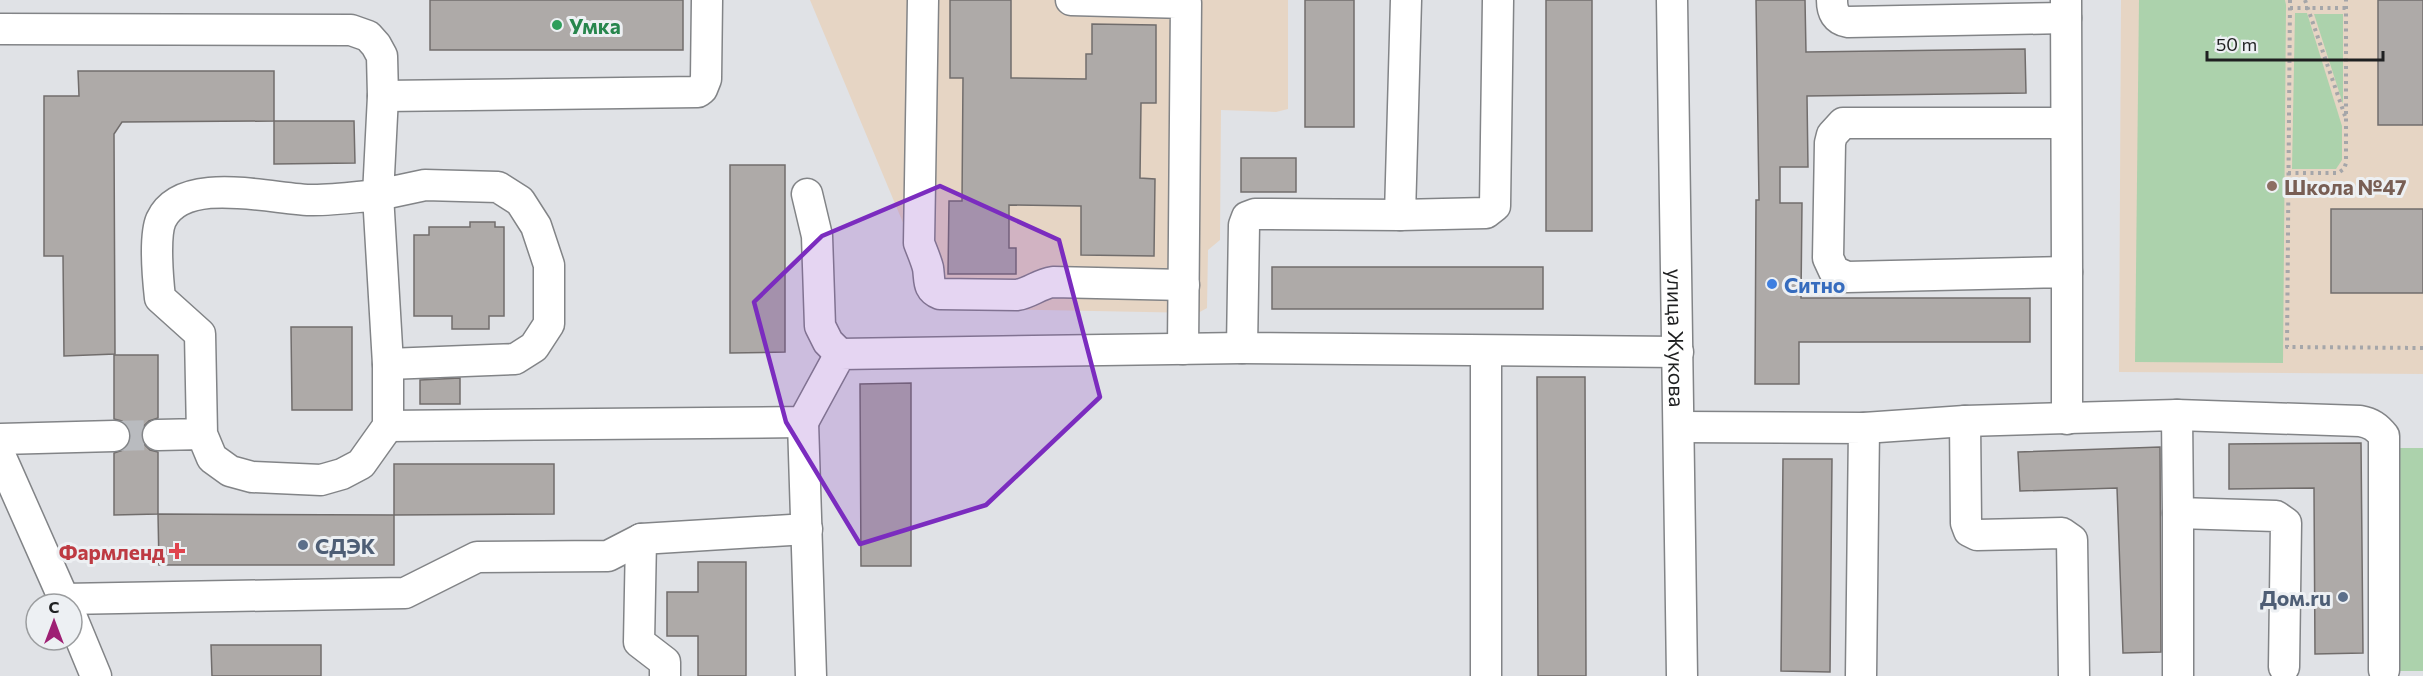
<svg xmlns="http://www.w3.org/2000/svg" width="2423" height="676" viewBox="0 0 2423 676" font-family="Commissioner,sans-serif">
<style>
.education{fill:#e6d5c4}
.green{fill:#acd2ac}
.building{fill:#aeaaa8;stroke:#716d6c;stroke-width:1.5}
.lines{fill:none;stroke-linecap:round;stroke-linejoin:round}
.minor-tunnel{stroke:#b9bbbf;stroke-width:30;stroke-dasharray:30 15;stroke-linecap:butt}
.minor-casing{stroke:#828487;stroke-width:33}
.path{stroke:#a5a6a9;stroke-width:4;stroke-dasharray:3 4.5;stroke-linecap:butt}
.minor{stroke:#fff;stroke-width:30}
.marked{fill:#7b2cbf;fill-opacity:0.2;stroke:#7b2cbf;stroke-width:4.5;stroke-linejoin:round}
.leisure-dot{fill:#2e9e5b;stroke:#edf0f3;stroke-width:2}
.education-dot{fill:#8d6e63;stroke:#edf0f3;stroke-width:2}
.shop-dot{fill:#3f7fe0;stroke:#edf0f3;stroke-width:2}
.service-dot{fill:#5c6f8a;stroke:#edf0f3;stroke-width:2}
.health-dot{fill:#e0444e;stroke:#edf0f3;stroke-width:2}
.labels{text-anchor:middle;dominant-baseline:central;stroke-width:6;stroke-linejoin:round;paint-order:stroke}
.leisure-label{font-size:21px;font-weight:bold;fill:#27864d;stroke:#edf0f3;text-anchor:start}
.education-label{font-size:21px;font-weight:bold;fill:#785e54;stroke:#edf0f3;text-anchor:start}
.shop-label{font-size:21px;font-weight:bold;fill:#366cbe;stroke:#edf0f3;text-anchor:start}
.street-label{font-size:21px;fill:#1f2021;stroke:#edf0f3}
.service-label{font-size:21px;font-weight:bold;fill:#4e5e75;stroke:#edf0f3;text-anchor:start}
.health-label{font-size:21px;font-weight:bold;fill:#be3a42;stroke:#edf0f3;text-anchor:end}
</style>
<rect width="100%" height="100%" fill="#e0e2e6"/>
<!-- education -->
<g class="education">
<polygon points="810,0 1288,0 1288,109 1276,112 1221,110 1220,240 1208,250 1207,308 1198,313 945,308 919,261"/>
<polygon points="2121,0 2423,0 2423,374 2119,372"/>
</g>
<!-- green -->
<g class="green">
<polygon points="2139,0 2285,0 2286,5 2283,363 2135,362"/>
<polygon points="2295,13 2307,13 2342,126 2342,160 2336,169 2292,169"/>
<polygon points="2314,14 2343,14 2343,104"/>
<rect x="2397" y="448" width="26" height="223"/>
</g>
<!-- building -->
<g class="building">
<rect x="430" y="0" width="253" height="50"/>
<polygon points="950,0 1011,0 1011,78 1086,79 1086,54 1092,54 1092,24 1156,25 1156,103 1141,103 1140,178 1155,179 1154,256 1081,255 1081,206 1009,205 1009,248 1016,248 1016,274 948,274 949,201 962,201 963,78 950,78"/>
<rect x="1305" y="0" width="49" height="127"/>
<rect x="1546" y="0" width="46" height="231"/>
<polygon points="1756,0 1805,0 1806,52 2025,49 2026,93 1807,96 1808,167 1780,167 1780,203 1802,203 1801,298 2030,298 2030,342 1799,342 1799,384 1755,384 1756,200 1759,200"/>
<rect x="2378" y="0" width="45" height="125"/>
<polygon points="78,71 274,71 274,121 122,122 114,134 115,354 64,356 63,256 44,256 44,96 79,96"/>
<polygon points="274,121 354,121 355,163 274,164"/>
<rect x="1241" y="158" width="55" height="34"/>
<polygon points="730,165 785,165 785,352 730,353"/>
<rect x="2331" y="209" width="92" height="84"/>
<polygon points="470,222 495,222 495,227 504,227 504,316 489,316 489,329 452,329 452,316 414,316 414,235 429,235 429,227 470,227"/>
<rect x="1272" y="267" width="271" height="42"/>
<polygon points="291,327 352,327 352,410 292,410"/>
<polygon points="114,355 158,355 158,418 149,421 143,427 141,435 144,444 150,450 158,452 158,514 114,515 114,453 123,450 129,444 131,436 128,427 122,421 114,419"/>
<polygon points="1537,377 1585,377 1586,676 1538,676"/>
<polygon points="460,378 460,404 420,404 420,380"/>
<polygon points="911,383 911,566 861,566 860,384"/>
<polygon points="2361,443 2363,653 2315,654 2314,488 2229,489 2229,444"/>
<polygon points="2160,447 2161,652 2123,653 2117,488 2020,491 2018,452"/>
<polygon points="1783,459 1832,459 1830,672 1781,671"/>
<polygon points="394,464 554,464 554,514 394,515"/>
<polygon points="158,514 394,515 394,565 159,565"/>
<polygon points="698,562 746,562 746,676 698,676 698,636 667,636 667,592 698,592"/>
<polygon points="211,645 321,645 321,676 212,676"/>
</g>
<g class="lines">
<!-- minor-tunnel -->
<polyline class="minor-tunnel" points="114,436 158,435"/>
<!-- minor casing -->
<g class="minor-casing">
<g id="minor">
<path d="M923 0 919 243C922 251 926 260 928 268 930 280 927 289 940 294L1017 295C1030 293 1039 284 1053 282L1184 285"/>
<polyline points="1071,0 1186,3 1183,349"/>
<polyline points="1406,0 1400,215 1486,213 1495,206 1498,0"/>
<path id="s1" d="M1672 0 1682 676"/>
<path d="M1832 0C1832 12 1836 20 1848 22L2066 18"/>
<polyline points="2066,0 2067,272"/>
<polyline points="0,29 351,30 368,36 376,45 382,56 383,96 378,195 425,185 498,187 520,201 536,226 549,265 549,324 534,347 515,359 388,364"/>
<polyline points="383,96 698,92 702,89 706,79 707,0"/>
<polyline points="2066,123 1843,123 1832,135 1830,143 1828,258 1834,271 1847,277 2067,272 2067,419"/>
<polyline points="807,194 817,236 820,326 828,342 840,354"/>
<polyline points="1400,215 1255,214 1247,217 1244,225 1242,348 1678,352"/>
<path d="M2177 415 2360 421C2371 423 2377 427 2384 436V670"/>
<polyline points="1965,421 1966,523 1969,531 1977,535 2062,533 2072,540 2074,676"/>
<polyline points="803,422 811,676"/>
<polyline points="388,426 803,422 840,354 1242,348"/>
<polyline points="1679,427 1864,428 1861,676"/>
<polyline points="1864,428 1965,421 2177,415 2178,513 2276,516 2286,523 2284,667"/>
<path d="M158 435 202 434 212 458 230 471 252 477 321 480 342 474 361 464 388 426V364L378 195C356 197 335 200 313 200 274 200 183 173 161 220 154 236 158 280 160 298L200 334 202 434"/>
<polyline points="0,439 114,436"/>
<polyline points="0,455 66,604"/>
<polyline points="2178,513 2178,676"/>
<polyline points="641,539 639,642 665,662 665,676"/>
<polyline points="64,599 405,593 477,557 608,556 641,539 807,529"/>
<polyline points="72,618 96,676"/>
<polyline points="1486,676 1486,351"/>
</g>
</g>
<!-- path -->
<g class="path">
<polyline points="2290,0 2287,347 2423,348"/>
<polyline points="2305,0 2345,116"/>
<polyline points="2290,8 2346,8"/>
<polyline points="2288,173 2338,173 2344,169 2346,163 2346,0"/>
</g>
<!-- minor -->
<use href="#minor" class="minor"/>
</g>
<!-- marked area -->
<path class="marked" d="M940 186 1059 240 1100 397 986 505 860 544 786 422 754 302 822 236Z"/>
<!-- markers -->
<circle class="leisure-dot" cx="557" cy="25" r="6"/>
<circle class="education-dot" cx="2272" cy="186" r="6"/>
<circle class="shop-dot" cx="1772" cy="284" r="6"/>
<g class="service-dot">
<circle cx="303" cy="545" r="6"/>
<circle cx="2343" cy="597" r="6"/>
</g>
<path class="health-dot" d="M174 542h6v6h6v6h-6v6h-6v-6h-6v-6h6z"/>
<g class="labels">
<!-- leisure labels -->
<g class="leisure-label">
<text x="569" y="25">Умка</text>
</g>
<!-- education labels -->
<g class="education-label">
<text x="2284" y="186">Школа №47</text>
</g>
<!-- shop labels -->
<g class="shop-label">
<text x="1784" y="284">Ситно</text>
</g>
<!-- street labels -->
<g class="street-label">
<text stroke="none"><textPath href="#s1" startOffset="338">улица Жукова</textPath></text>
</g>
<!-- service labels -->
<g class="service-label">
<text x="315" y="545">СДЭК</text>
<text x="2331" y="597" text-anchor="end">Дом.ru</text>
</g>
<!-- health labels -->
<g class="health-label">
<text x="165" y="551">Фармленд</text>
</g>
</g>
<!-- north arrow -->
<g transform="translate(54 622)"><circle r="28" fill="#edf0f3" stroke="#9b9d9f" stroke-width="1.5"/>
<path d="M0-4.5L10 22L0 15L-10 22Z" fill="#9e2074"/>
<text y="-9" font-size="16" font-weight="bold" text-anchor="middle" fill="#1f2021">С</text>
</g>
<!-- scale -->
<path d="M2207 51v9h176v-9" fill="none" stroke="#1f2021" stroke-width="3"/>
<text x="2216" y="51" font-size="18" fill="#1f2021" stroke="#edf0f3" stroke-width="4.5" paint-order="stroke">50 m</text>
</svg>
